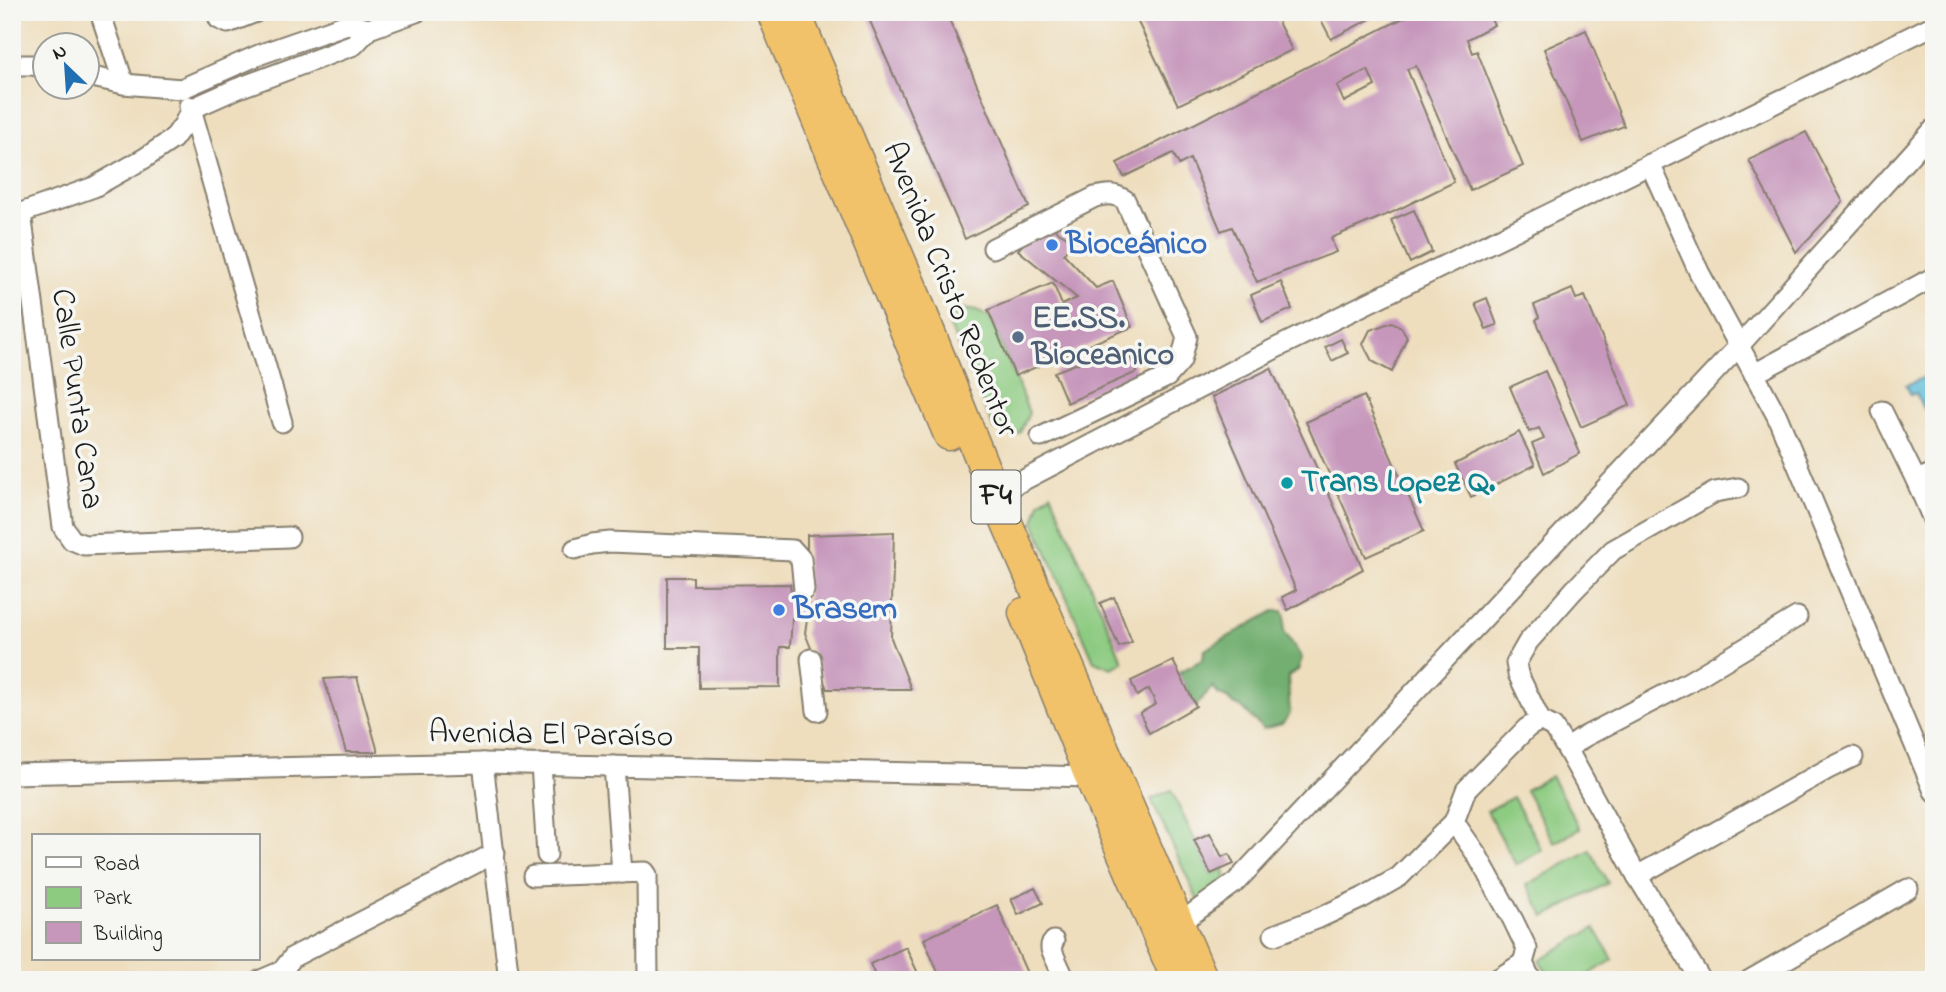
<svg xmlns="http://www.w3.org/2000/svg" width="1946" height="992" viewBox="0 0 1946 992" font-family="'Indie Flower',sans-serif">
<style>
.green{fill:#8dcb81;stroke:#54744e;stroke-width:2}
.forest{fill:#72af6f;stroke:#476646;stroke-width:2}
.water{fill:#58bad7;stroke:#3a6b7a;stroke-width:2}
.building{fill:#c696bb;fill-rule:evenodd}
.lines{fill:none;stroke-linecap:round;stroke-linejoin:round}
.minor-casing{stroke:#857d6d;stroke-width:23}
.highway-casing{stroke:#857d6d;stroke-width:33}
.minor{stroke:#fff;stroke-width:19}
.highway{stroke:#f2c26a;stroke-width:30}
.shop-dot{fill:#3f7fe0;stroke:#f6f6f2;stroke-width:2.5}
.service-dot{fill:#5c6f8a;stroke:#f6f6f2;stroke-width:2.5}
.culture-dot{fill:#0f9aa8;stroke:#f6f6f2;stroke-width:2.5}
.labels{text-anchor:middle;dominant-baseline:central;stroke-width:7;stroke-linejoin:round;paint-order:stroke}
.shield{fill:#f6f6f2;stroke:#5d5d5c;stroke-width:2}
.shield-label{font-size:30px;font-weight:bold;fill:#1c1c1c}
.shop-label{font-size:32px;font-weight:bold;fill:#366cbe;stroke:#f6f6f2;text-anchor:start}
.street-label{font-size:32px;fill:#1c1c1c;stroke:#f6f6f2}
.service-label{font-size:32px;font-weight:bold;fill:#4e5e75;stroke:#f6f6f2;text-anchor:start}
.culture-label{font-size:32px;font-weight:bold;fill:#0d838f;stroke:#f6f6f2;text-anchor:start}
</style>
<rect width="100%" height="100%" fill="#f6f6f2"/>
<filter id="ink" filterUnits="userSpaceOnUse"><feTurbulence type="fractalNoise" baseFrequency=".0143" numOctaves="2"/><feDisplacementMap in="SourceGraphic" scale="14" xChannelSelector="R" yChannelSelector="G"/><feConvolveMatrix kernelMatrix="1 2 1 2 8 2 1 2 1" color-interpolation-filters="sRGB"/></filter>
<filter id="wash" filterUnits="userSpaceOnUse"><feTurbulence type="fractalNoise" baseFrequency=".00686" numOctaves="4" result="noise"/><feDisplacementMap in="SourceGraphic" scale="28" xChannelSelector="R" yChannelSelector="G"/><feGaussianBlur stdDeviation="1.57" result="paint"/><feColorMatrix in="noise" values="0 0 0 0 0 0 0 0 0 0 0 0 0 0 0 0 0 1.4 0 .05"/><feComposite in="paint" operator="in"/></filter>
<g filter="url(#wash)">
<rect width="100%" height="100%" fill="#eedebe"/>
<!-- green -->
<g class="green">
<polygon points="958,308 977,311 992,319 1029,413 1020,433 1012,436 994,429 948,322"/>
<polygon points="1051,493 1123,662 1112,668 1094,661 1034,522 1040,502"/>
<polygon points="1551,776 1580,829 1554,843 1525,790"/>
<polygon points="1171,790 1211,874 1224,868 1226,883 1199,903 1151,799"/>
<polygon points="1513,797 1542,850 1516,865 1487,811"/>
<polygon points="1590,850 1608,883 1545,917 1527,885"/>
<polygon points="1595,928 1613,960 1579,980 1551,980 1539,960"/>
</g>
<!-- forest -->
<polygon class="forest" points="1274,611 1283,611 1285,615 1284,631 1302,658 1298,670 1288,676 1290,714 1282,724 1263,729 1241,707 1233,704 1227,698 1218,694 1213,686 1196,706 1178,673 1202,660 1205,650"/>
<!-- water -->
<polygon class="water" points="1934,373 1934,405 1923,409 1916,393 1911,395 1906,385"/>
<g id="blocks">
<!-- building -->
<g class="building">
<polygon points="866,12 946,12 1029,207 965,239"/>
<polygon points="1133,12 1273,12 1292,50 1178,105"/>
<polygon points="1317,12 1384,12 1331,39"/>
<path d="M1415 12H1500L1490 18 1494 25 1467 39 1472 53 1477 51 1523 166 1470 190 1416 66 1407 69 1454 182 1393 212 1331 238 1336 252 1257 282 1232 227 1221 231 1190 159 1179 165 1173 153 1124 177 1117 163ZM1368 70 1375 86 1344 102 1337 86Z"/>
<polygon points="1586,30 1624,126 1583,142 1544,49"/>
<polygon points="1806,132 1843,202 1796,252 1749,160"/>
<polygon points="1414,210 1432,252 1410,263 1391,220"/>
<polygon points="1047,225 1072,240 1064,254 1096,288 1113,281 1132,327 1015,376 988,310 1053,283 1062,305 1077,298 1018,250 1035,230"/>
<polygon points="1281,282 1292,309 1262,322 1251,295"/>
<polygon points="1572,289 1576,299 1585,296 1630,405 1581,427 1536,320 1539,317 1534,305"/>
<polygon points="1487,298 1497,325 1486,329 1475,303"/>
<polygon points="1392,322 1401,327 1407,337 1392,372 1372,361 1363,344 1370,330"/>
<polygon points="1341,339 1348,353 1332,361 1325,347"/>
<polygon points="1127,349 1137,372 1067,403 1054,372 1092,358 1096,363"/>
<polygon points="1271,368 1363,569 1288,610 1282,597 1296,590 1212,397"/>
<polygon points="1545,371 1580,453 1544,473 1532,444 1544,439 1539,428 1529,432 1510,387"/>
<polygon points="1364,396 1424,531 1366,557 1306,422"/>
<polygon points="1519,432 1535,465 1471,497 1455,464"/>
<polygon points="894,532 891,638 911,689 827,689 805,633 807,619 792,618 790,647 780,647 780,687 699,688 699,648 667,648 667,577 693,577 693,585 790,584 792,600 807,601 807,535"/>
<polygon points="1114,597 1132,642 1119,647 1100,603"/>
<polygon points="1173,661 1196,706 1149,733 1140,713 1156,704 1149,689 1137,696 1131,681"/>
<polygon points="357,677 378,752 346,752 324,679"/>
<polygon points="1210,833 1222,857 1229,854 1234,864 1211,874 1194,840"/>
<polygon points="1035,888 1043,903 1018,915 1011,899"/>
<polygon points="997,905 1030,980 941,980 924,939"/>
<polygon points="906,947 921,980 877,980 870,964"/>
</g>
</g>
</g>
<g filter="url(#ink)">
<use href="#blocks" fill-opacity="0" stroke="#857d6d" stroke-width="2"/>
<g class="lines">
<!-- minor casing -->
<g class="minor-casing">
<g id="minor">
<polyline points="100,12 124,84"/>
<polyline points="217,12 219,19 228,23 256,12"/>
<polyline points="12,65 32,65 46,68"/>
<polyline points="88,76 124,84 181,89 261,54 347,24 369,29"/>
<polyline points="1650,164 1699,272 1777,416 1934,791"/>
<polyline points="12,213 21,213 94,187 145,158 173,139 184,124 191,109 189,106"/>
<polyline points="21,213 63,527 72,540 84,545 289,537"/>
<path d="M993 248 1095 197C1107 194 1114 193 1125 200L1187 337 1181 361 1167 377 1041 437"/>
<polyline points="1754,374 1934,277"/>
<polyline points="1882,411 1916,480"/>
<polyline points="282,422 191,109 236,89 354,45 369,29 416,12"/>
<polyline points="1934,473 1916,480 1934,522"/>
<polyline points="995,495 1274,349 1934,25"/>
<polyline points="575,549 592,544 610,542 793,550 801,559 804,590"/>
<polyline points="811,659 817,711"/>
<polyline points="1567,749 1584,737 1687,683 1797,617"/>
<polyline points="483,763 509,980"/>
<polyline points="541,764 547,855"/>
<polyline points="614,766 622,873"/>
<polyline points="12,774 483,763 1090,777"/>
<polyline points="1454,822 1477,855 1513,920 1527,949 1523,963 1531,980"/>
<polyline points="533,876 645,872 647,875 648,980"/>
<polyline points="1637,876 1828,769 1853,757"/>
<polyline points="1180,923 1236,882 1738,347 1934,129"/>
<polyline points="1274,935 1319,918 1362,898 1399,877 1454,822 1466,790 1527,728 1540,720"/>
<polyline points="1054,941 1051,945 1051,949 1065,980"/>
<polyline points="261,980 282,971"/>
<polyline points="281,980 282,971 293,957 495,853"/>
<polyline points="1496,980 1523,963"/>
<polyline points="1701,980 1637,876 1567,749 1553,727 1540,720 1518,674 1516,663 1528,642 1574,590 1613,550 1715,492 1738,488"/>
<polyline points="1750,980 1908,889"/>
</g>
</g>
<!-- highway casing -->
<g class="highway-casing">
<g id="highway">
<polyline points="772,12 949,435"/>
<polyline points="795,12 912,288 995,495 1203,980"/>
<polyline points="1024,613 1090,777 1177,980"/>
</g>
</g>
<!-- minor -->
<use href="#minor" class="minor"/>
<!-- highway -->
<use href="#highway" class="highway"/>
</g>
</g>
<!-- markers -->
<g class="shop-dot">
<circle cx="1052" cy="245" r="7"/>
<circle cx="779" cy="610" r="7"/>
</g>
<circle class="service-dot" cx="1018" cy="337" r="7"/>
<circle class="culture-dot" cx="1287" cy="483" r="7"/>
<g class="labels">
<!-- shield labels -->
<rect class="shield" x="971.5" y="470.5" width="49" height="53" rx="5"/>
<g class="shield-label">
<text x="996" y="497">F4</text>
</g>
<!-- shop labels -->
<g class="shop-label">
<text x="1066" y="245">Bioceánico</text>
<text x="793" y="610">Brasem</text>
</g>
<!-- street labels -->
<g class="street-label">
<text transform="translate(949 290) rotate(68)">Avenida Cristo Redentor</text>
<text transform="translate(76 399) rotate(82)">Calle Punta Cana</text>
<text transform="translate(551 736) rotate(1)">Avenida El Paraíso</text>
</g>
<!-- service labels -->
<g class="service-label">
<text x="1032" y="319">EE.SS.<tspan x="1032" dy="37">Bioceanico</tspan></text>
</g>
<!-- culture labels -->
<g class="culture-label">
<text x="1301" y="483">Trans Lopez Q.</text>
</g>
</g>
<!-- margin -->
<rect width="1946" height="992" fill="none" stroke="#f6f6f2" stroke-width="42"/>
<!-- legend -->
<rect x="32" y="834" width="228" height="126" fill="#f6f6f2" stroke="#9f9f9c" stroke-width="2"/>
<rect x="46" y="857" width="35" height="10" fill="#ffffff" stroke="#9f9f9c" stroke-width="2"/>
<text x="94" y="870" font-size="21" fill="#1c1c1c">Road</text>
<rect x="46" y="887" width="35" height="21" fill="#8dcb81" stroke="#9f9f9c" stroke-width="2"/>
<text x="94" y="904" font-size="21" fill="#1c1c1c">Park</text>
<rect x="46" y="922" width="35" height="21" fill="#c696bb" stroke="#9f9f9c" stroke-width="2"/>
<text x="94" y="940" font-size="21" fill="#1c1c1c">Building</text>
<!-- north arrow -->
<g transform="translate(66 66) rotate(335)"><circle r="33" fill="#f6f6f2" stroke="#9f9f9c" stroke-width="2"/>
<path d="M0-5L12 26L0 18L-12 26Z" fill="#1f6fb2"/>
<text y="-10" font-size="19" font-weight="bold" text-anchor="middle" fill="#1c1c1c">N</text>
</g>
</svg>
